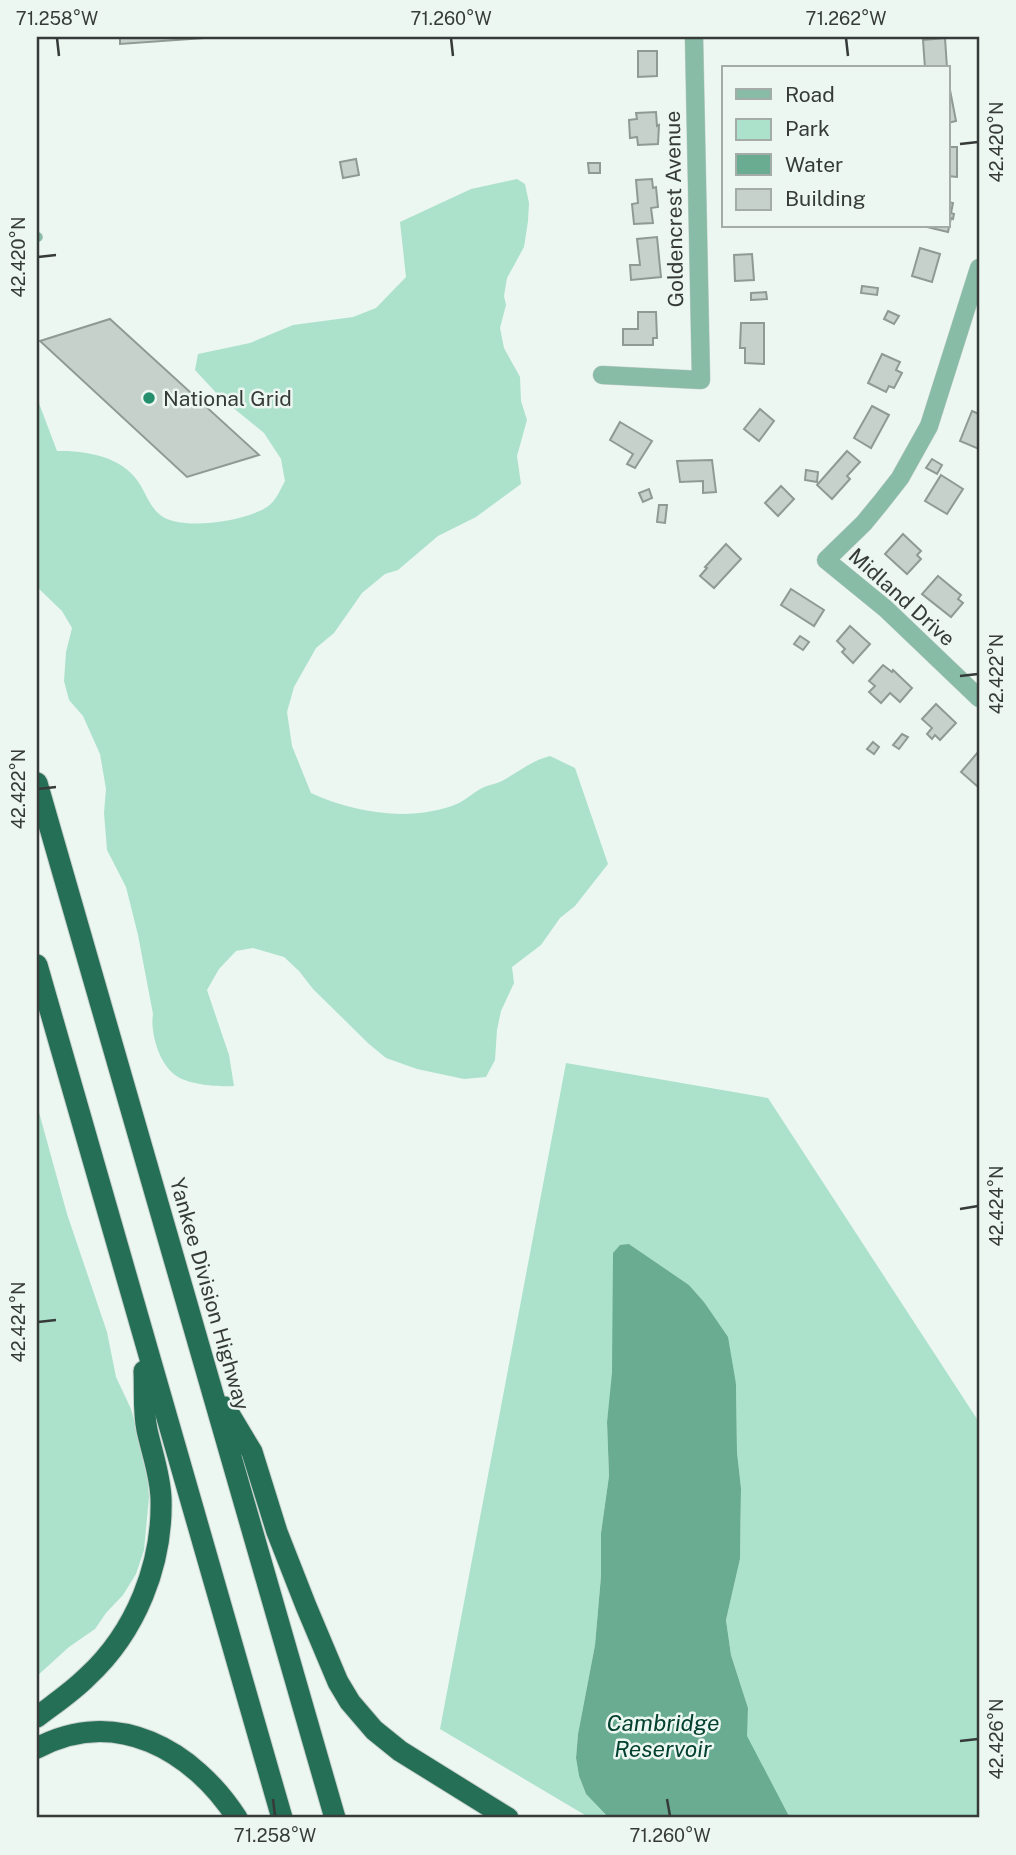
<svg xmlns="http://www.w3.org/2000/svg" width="1016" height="1855" viewBox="0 0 1016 1855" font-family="'Public Sans',sans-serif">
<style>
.green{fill:#ace2cb}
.water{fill:#69ac91}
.building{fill:#c6d1cc;stroke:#909a95;stroke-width:2}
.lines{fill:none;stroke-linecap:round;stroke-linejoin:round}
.lane-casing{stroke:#c8d1cd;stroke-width:10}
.street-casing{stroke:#c8d1cd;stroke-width:19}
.highway-casing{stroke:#c8d1cd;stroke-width:23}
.lane{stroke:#88bca6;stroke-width:9}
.street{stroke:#88bca6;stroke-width:18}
.highway{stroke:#256f56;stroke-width:21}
.ticks{fill:none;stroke:#363b39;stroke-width:2.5}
.poi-dot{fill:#258f6d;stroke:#ecf7f2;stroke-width:2.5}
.labels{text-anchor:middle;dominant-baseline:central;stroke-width:5;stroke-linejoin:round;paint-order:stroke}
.street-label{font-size:21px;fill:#363b39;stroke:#ecf7f2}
.poi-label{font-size:21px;fill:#363b39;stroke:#ecf7f2;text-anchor:start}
.water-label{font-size:23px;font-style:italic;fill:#04402f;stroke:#ecf7f2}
.neatline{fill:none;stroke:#363b39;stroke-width:2.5}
.ticks-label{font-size:18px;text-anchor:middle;fill:#363b39}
</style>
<rect width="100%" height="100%" fill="#ecf7f2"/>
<!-- green -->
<g class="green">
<path d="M517 179 525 184 529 203 528 221 524 247 507 278 504 296 506 305 500 328 504 348 520 377 521 401 527 420 517 456 521 484 476 517 438 536 398 570 385 574 362 593 334 633 316 648 294 687 287 712 292 746 311 793C354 813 413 823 459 803 467 799 474 792 482 788 488 785 496 784 502 781 518 772 533 760 550 756L575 768 608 864 575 906 560 918 541 945 512 967 514 983 501 1011 497 1030 495 1060 486 1077 464 1079 417 1069 386 1058 369 1044 313 989 299 971 284 957 253 948 236 951 219 969 207 990 229 1055 234 1086C219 1087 188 1085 175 1075 159 1063 150 1033 153 1014L138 935 126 887 107 850 104 813 106 789 100 754 83 716 69 700 64 681 66 652 72 628 62 611 37 587V398L57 451C87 450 125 457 141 486 148 499 153 513 167 519 191 529 245 521 267 507 276 501 280 490 285 481L281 459 264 433 220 397 195 370 198 354 250 343 293 325 353 317 376 308 406 277 400 222 471 189Z"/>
<polygon points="566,1063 768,1098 979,1422 979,1818 790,1818 746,1736 748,1708 731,1655 726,1620 740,1559 741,1488 737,1452 736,1384 713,1317 704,1302 689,1285 629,1244 607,1422 609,1476 601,1533 601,1576 595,1645 578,1734 576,1758 579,1776 586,1794 609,1818 590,1818 440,1729"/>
<polygon points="37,1105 67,1214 107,1332 116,1377 131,1409 140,1441 147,1470 149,1497 144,1550 136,1574 123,1595 106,1613 95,1629 69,1647 37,1676"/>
</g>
<!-- water -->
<polygon class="water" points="629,1244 689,1285 704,1302 728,1337 736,1384 737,1452 741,1488 740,1559 726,1620 731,1655 748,1708 747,1736 790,1818 609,1818 586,1794 579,1776 576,1758 578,1734 595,1645 601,1576 601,1533 609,1476 607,1422 612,1373 613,1253 620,1245"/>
<!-- building -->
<g class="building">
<polygon points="120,37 219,37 120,44"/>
<polygon points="945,38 947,68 925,68 923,40"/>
<polygon points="638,51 657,51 657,76 638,77"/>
<polygon points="950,90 956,121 948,123 948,91"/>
<polygon points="656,112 657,126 659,125 658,144 638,145 637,137 630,138 629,120 637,119 636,113"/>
<polygon points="948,147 957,147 957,177 948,176"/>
<polygon points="356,159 359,175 343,178 340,162"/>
<polygon points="588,163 600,163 600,173 589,173"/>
<polygon points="652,179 653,188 656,187 658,207 651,208 653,223 634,224 632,204 638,203 636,180"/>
<polygon points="948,202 953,203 951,213 954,214 953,219 951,218 948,232 927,227 948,226"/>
<polygon points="657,237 661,277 631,280 630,265 640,265 637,239"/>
<polygon points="920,248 940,254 932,282 912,276"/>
<polygon points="752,254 754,280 735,281 734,255"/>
<polygon points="862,286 878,288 877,295 861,293"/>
<polygon points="766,292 767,299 751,300 751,293"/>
<polygon points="888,311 899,316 894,324 884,319"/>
<polygon points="638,312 656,312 657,338 653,338 653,345 623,345 623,329 638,329"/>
<polygon points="110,319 259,455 187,477 40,341"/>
<polygon points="741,323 764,323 764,364 745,363 745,348 740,348"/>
<polygon points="882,354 900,362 896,370 902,373 894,388 889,386 886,392 868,383"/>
<polygon points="872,406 889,415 871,448 854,438"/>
<polygon points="760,409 774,421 759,441 744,429"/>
<polygon points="972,411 979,414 979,449 960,441"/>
<polygon points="620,422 652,441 635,468 627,464 633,454 610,440"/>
<polygon points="847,451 860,462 847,476 850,479 832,499 817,485"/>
<polygon points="932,459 942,465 937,474 926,468"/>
<polygon points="712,460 716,492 703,493 703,481 680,482 677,461"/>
<polygon points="806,470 818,472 817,482 805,480"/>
<polygon points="941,475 963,489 947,514 925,501"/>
<polygon points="781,486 794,499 778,516 765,503"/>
<polygon points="649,489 652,498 643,502 639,493"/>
<polygon points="659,505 667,505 665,523 657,522"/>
<polygon points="903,534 921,551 917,555 921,559 907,574 885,554"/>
<polygon points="726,544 741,559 714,588 700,576 707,568 705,567"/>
<polygon points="938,576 961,595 958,599 963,603 951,617 922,594"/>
<polygon points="791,589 824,610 814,626 781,605"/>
<polygon points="850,626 870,644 853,663 842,652 845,649 837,641"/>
<polygon points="800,636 809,642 803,650 794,644"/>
<polygon points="883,665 892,672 893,670 912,688 900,702 890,693 881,703 869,692 875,686 869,681"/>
<polygon points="936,704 956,723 940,740 935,735 932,739 927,734 932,728 922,719"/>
<polygon points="902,734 908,737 899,749 893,745"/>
<polygon points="873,742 879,747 874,754 867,749"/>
<polygon points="979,751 979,783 977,786 961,772"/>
</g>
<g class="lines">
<!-- lane casing -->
<g class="lane-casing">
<polyline id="lane" points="37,237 38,237"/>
</g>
<!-- street casing -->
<g class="street-casing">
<g id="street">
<polyline points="979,268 929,426 900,478 882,501 864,523 826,560 886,609 979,698"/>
<polyline points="602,375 701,380 694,37"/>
</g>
</g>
<!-- highway casing -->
<g class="highway-casing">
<g id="highway">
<polyline points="37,783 335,1818"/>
<polyline points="37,965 282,1818"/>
<polyline points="225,1407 252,1452 277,1532 306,1606 338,1682 350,1702 374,1730 400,1751 508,1818"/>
<path d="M37 1717C54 1704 72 1692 87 1677 136 1632 163 1564 161 1498 160 1474 152 1453 147 1430 143 1411 145 1390 144 1371"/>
<path d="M37 1748C116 1706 193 1750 237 1818"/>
</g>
</g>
<!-- lane -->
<use href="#lane" class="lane"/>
<!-- street -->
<use href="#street" class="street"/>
<!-- highway -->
<use href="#highway" class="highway"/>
</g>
<!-- ticks -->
<path class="ticks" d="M57 38 59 56M451 38 453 56M846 38 848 56M960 144 978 142M38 257 56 255M960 676 978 674M38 789 56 787M960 1209 978 1206M38 1322 56 1320M960 1741 978 1739M273 1799 275 1816M667 1799 670 1816"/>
<!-- markers -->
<circle class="poi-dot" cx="149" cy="398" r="7"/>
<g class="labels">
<!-- street labels -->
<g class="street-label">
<text transform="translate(674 209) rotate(-91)">Goldencrest Avenue</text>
<text transform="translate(902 597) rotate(42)">Midland Drive</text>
<text transform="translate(210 1294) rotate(74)">Yankee Division Highway</text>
</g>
<!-- poi labels -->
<g class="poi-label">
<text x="163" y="398">National Grid</text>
</g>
<!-- water labels -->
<g class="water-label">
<text x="663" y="1722">Cambridge<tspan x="663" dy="26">Reservoir</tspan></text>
</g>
</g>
<!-- border -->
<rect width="1016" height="1855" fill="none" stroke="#ecf7f2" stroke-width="77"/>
<!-- legend -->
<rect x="722" y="66" width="228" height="161" fill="#ecf7f2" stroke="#a3aca8" stroke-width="2"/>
<rect x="736" y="89" width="35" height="10" fill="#88bca6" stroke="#a3aca8" stroke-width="2"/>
<text x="785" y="102" font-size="21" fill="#363b39">Road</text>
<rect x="736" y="119" width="35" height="21" fill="#ace2cb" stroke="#a3aca8" stroke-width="2"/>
<text x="785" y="136" font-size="21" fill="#363b39">Park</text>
<rect x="736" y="154" width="35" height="21" fill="#69ac91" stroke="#a3aca8" stroke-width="2"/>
<text x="785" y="172" font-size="21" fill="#363b39">Water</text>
<rect x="736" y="189" width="35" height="21" fill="#c6d1cc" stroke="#a3aca8" stroke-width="2"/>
<text x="785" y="206" font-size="21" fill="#363b39">Building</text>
<rect x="38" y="38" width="940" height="1778" class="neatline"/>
<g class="ticks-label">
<text x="57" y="25">71.258°W</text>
<text x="451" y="25">71.260°W</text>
<text x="846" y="25">71.262°W</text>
<text transform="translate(997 142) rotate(-90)" y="6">42.420°N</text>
<text transform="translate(19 257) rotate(-90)" y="6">42.420°N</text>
<text transform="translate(997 674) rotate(-90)" y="6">42.422°N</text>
<text transform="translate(19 789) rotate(-90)" y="6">42.422°N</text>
<text transform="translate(997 1206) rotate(-90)" y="6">42.424°N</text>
<text transform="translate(19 1322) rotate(-90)" y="6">42.424°N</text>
<text transform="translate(997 1739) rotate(-90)" y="6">42.426°N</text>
<text x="275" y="1842">71.258°W</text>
<text x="670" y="1842">71.260°W</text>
</g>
</svg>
